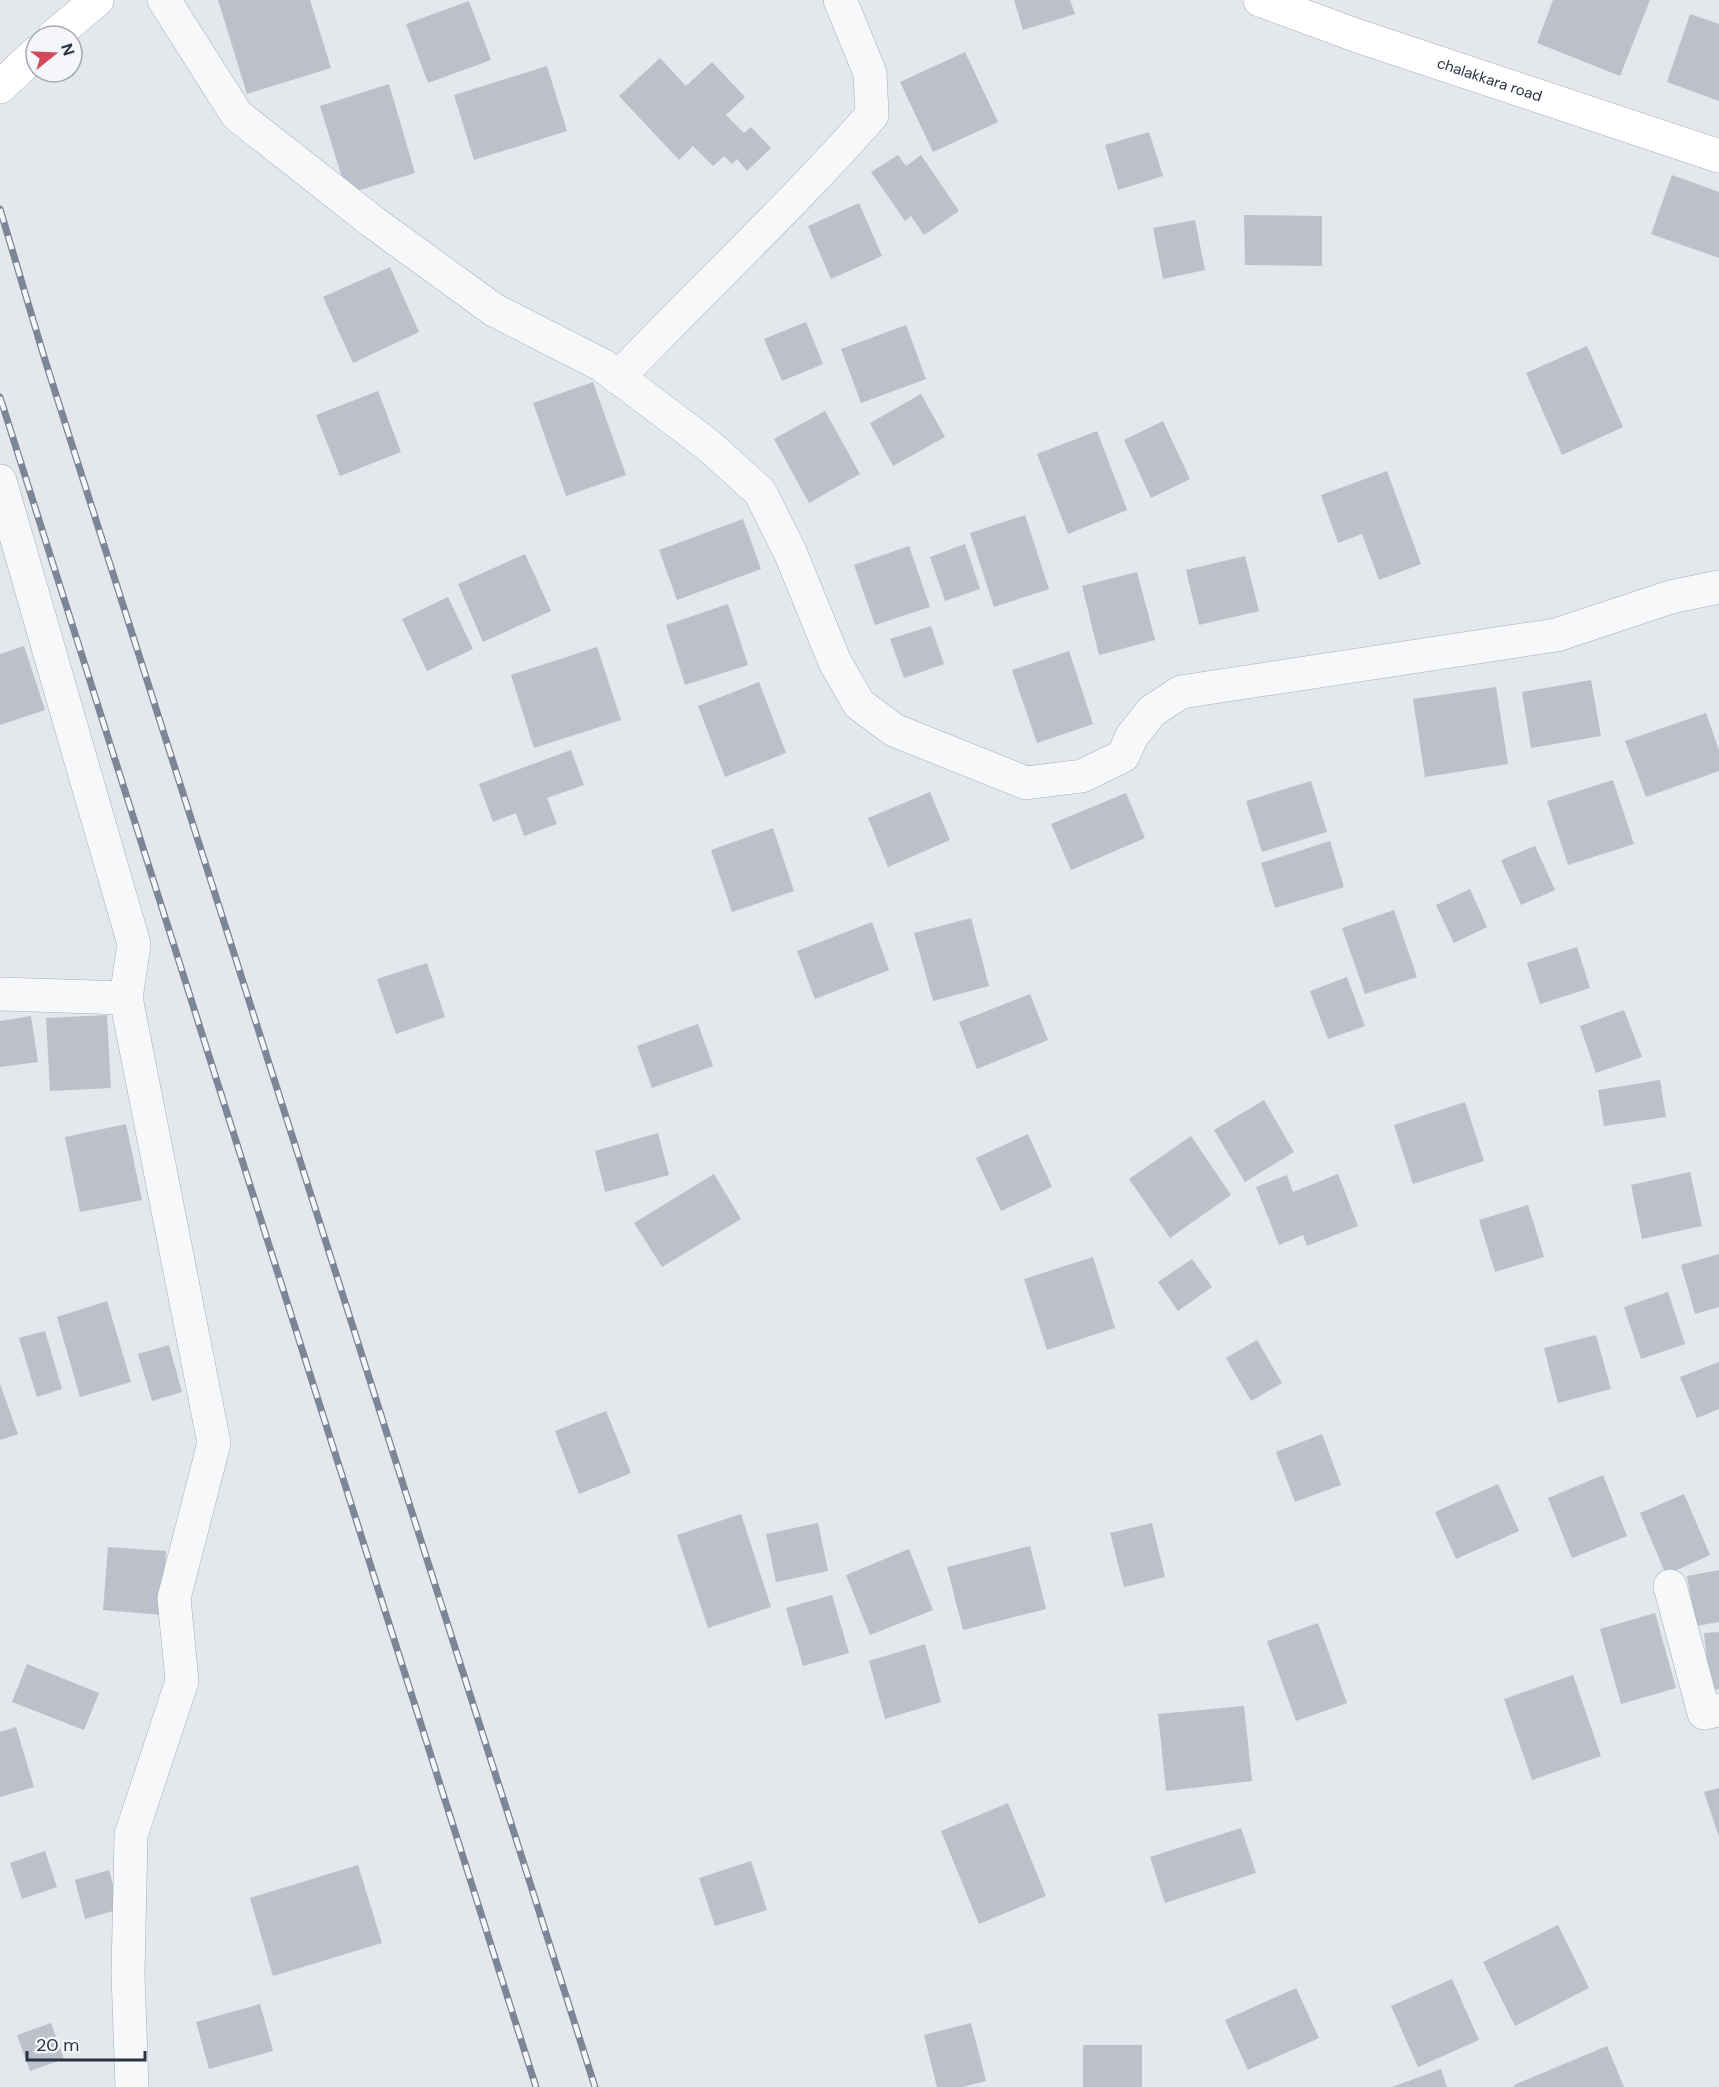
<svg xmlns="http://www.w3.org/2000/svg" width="1719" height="2087" viewBox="0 0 1719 2087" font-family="'DM Sans',sans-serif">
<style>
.building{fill:#bbc0ca}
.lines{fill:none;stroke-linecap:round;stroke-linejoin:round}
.minor-casing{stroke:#a9aeb7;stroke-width:34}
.secondary-casing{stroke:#a9aeb7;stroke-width:34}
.minor{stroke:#f7f8fa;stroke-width:33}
.secondary{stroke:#fff;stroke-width:33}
.rail-casing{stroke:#7d8696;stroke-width:7}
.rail{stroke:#f4f6f9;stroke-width:4.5;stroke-dasharray:14;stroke-linecap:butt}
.labels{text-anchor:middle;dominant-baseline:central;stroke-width:6;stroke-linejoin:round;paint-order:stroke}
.street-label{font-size:15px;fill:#2b3445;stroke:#f4f6f9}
</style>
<rect width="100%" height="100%" fill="#e4e7ec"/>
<!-- building -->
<g class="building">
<polygon points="218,0 310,0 331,68 247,94"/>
<polygon points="1014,0 1070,0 1075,14 1023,30"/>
<polygon points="1553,0 1650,0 1620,76 1537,43"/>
<polygon points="469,1 491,60 428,83 406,24"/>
<polygon points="1690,14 1719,24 1719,101 1667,82"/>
<polygon points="965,52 998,122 933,152 900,82"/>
<polygon points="660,58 686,86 712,62 745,97 726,115 744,133 751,127 771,148 747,171 737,159 732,164 724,156 713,166 693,146 679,160 619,96"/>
<polygon points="547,66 567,131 474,160 454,95"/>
<polygon points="389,84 415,173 347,194 320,106"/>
<polygon points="1149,132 1163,176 1118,190 1105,145"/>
<polygon points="898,155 906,166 921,155 959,211 924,235 911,216 905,221 871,172"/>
<polygon points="1672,175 1719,192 1719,258 1651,234"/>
<polygon points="859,203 882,256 831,279 808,226"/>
<polygon points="1244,215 1322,216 1322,266 1245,265"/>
<polygon points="1195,220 1205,270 1163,279 1153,228"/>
<polygon points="390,267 419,332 353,363 323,297"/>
<polygon points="806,322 823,364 782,381 764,339"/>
<polygon points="906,325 926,379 861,403 841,349"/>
<polygon points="1587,346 1623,427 1562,455 1526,373"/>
<polygon points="593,382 626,475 566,496 533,403"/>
<polygon points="378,391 401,452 340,476 316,415"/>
<polygon points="921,394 945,437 893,466 870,423"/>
<polygon points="825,411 860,474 809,503 774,439"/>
<polygon points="1163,421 1190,479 1151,498 1124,440"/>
<polygon points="1097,431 1127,510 1068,534 1037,454"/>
<polygon points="1387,471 1421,564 1379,580 1362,534 1338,543 1321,495"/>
<polygon points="1025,515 1049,589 994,607 970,533"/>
<polygon points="743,519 761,569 677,600 659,550"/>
<polygon points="965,544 980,589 945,601 930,557"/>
<polygon points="909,546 930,607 875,625 854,565"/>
<polygon points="525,554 551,611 483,642 458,584"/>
<polygon points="1245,556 1259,611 1199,625 1186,570"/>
<polygon points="1137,572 1155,640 1099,655 1082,586"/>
<polygon points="448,597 473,649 427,671 402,619"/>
<polygon points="728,604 748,665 685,685 666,625"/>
<polygon points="931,626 944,664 904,678 890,639"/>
<polygon points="24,646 45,710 0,725 0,654"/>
<polygon points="597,647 621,720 534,748 511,675"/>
<polygon points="1069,651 1093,724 1037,743 1012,670"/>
<polygon points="1591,680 1601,736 1531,748 1522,692"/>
<polygon points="759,682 786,753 725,777 698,706"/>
<polygon points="1496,687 1508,764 1425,777 1413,699"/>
<polygon points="1706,713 1719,750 1719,771 1646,797 1625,741"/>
<polygon points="571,750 584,785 547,798 557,824 524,836 516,813 493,822 479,784"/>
<polygon points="1613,780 1634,844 1568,865 1547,801"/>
<polygon points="1311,781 1327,832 1262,852 1246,801"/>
<polygon points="930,792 950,840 888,867 868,818"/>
<polygon points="1126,793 1145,838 1071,870 1051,824"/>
<polygon points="773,828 794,891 732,912 711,850"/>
<polygon points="1330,841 1344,887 1275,908 1261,863"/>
<polygon points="1535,846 1555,890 1521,905 1501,860"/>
<polygon points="1470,889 1487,927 1454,943 1436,905"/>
<polygon points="1394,910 1417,977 1365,994 1342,928"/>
<polygon points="971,918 989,986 933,1001 914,933"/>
<polygon points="872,922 889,970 815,999 797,951"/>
<polygon points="1577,947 1590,988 1540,1004 1527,963"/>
<polygon points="427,963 445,1017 396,1034 377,979"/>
<polygon points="1347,977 1365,1026 1328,1039 1310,991"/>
<polygon points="1030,994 1048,1040 977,1069 959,1022"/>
<polygon points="1624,1010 1642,1057 1596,1073 1580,1026"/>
<polygon points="107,1015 111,1088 50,1091 46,1018"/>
<polygon points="31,1016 38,1062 0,1067 0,1021"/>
<polygon points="698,1024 713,1066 652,1088 637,1046"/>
<polygon points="1660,1080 1666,1117 1604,1126 1598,1090"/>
<polygon points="1264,1100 1294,1152 1245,1182 1214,1130"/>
<polygon points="1465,1102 1484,1161 1413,1184 1394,1125"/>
<polygon points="126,1124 142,1200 80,1212 65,1137"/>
<polygon points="658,1133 669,1175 605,1192 595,1151"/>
<polygon points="1028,1134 1052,1187 1001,1211 976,1158"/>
<polygon points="1191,1136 1231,1195 1170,1238 1129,1179"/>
<polygon points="1690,1172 1702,1226 1642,1239 1631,1185"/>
<polygon points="714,1174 741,1219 662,1267 634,1223"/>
<polygon points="1338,1174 1358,1226 1307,1246 1303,1235 1279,1245 1256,1187 1287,1175 1293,1192"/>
<polygon points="1528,1205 1544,1257 1495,1272 1479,1220"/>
<polygon points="1719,1254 1719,1307 1695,1314 1681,1265"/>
<polygon points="1093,1257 1115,1328 1047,1350 1024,1279"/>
<polygon points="1192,1259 1212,1287 1178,1311 1158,1282"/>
<polygon points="1668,1292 1685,1344 1641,1359 1624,1307"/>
<polygon points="107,1301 131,1382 80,1397 57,1317"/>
<polygon points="45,1331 62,1389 37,1397 19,1338"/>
<polygon points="1596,1335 1611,1389 1558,1403 1544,1348"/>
<polygon points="1257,1340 1282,1383 1251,1401 1226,1358"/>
<polygon points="169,1345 182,1392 152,1401 138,1354"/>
<polygon points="1719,1362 1719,1409 1697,1418 1680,1377"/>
<polygon points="0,1384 18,1434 0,1440"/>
<polygon points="606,1411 631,1473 579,1494 555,1431"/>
<polygon points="1322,1434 1341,1485 1295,1502 1276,1452"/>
<polygon points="1603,1475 1627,1536 1572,1558 1548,1498"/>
<polygon points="1498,1484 1519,1531 1456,1559 1435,1512"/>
<polygon points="1684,1494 1710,1555 1666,1575 1640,1513"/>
<polygon points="741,1514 771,1607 708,1628 677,1535"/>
<polygon points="818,1523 828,1571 776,1582 766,1534"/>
<polygon points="1152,1523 1165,1577 1124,1587 1110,1533"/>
<polygon points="1030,1546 1046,1609 963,1630 947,1567"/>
<polygon points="108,1547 166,1551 162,1615 103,1610"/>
<polygon points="909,1549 933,1610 870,1635 846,1575"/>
<polygon points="1719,1570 1719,1622 1696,1626 1687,1576"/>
<polygon points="832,1595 849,1653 803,1666 786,1608"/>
<polygon points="1655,1613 1676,1688 1621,1704 1600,1629"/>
<polygon points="1318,1623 1347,1703 1296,1721 1267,1641"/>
<polygon points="1719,1632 1719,1689 1710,1690 1704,1633"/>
<polygon points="925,1644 941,1702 885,1719 869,1661"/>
<polygon points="27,1664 99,1693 84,1730 12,1702"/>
<polygon points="1573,1675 1601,1756 1532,1780 1504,1699"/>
<polygon points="1244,1706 1252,1781 1166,1791 1158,1714"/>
<polygon points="16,1727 34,1787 0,1797 0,1732"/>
<polygon points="1719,1788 1719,1837 1704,1792"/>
<polygon points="1008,1803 1046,1896 979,1924 941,1831"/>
<polygon points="1241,1828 1256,1873 1165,1903 1150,1857"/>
<polygon points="45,1851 57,1887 22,1899 10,1863"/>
<polygon points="751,1861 767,1910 715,1926 699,1878"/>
<polygon points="358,1865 382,1943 273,1976 250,1898"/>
<polygon points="109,1870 120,1909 85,1919 75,1880"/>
<polygon points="1558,1925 1589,1988 1515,2026 1483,1962"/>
<polygon points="1452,1979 1479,2040 1418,2067 1391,2006"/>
<polygon points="1296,1988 1319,2038 1248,2070 1225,2020"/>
<polygon points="260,2004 273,2051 209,2069 196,2022"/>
<polygon points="51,2023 64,2059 30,2071 17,2035"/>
<polygon points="971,2023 986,2081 962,2087 937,2087 924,2035"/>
<rect x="1083" y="2045" width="59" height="42"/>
<polygon points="1607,2046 1624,2087 1515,2087 1514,2085"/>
<polygon points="1441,2069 1447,2087 1392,2087"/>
</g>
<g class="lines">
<!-- minor casing -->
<g class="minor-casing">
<g id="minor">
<polyline points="164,0 237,115 373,222 494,310 602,365 708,445 760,492 790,552 835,662 859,704 894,730 1026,783 1082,776 1123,756 1132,736 1152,711 1181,692 1556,635 1671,597 1719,587"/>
<path d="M618 378C702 289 791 207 872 115L870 73 840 0"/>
<polyline points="0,481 134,944 126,998"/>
<polyline points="0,994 126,998 214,1443 174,1598 182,1681 131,1835 128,1973 132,2087"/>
<polyline points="1670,1586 1704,1713 1719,1710"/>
</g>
</g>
<!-- secondary casing -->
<g class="secondary-casing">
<g id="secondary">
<path id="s1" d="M1260 0 1358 36 1719 156"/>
<polyline points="54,36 97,0"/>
<polyline points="0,87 36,53"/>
</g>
</g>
<!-- minor -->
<use href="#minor" class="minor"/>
<!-- secondary -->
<use href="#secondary" class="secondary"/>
<!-- rail casing -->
<g class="rail-casing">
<g id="rail">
<polyline points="0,209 45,360 595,2087"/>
<polyline points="0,397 536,2087"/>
</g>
</g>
<!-- rail -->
<use href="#rail" class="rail"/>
</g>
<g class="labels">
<!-- street labels -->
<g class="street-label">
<text stroke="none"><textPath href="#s1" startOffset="243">chalakkara road</textPath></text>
</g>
</g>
<!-- north arrow -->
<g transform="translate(54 54) rotate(72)"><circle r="28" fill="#f4f6f9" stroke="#a4a8b1" stroke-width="1.5"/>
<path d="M0-4.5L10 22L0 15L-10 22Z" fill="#d1495b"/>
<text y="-9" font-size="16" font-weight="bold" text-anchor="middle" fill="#2b3445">N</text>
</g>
<!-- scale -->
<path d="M27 2051v9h118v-9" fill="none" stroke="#2b3445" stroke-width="3"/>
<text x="36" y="2051" font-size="18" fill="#2b3445" stroke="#f4f6f9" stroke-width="4.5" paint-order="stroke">20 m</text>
</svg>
